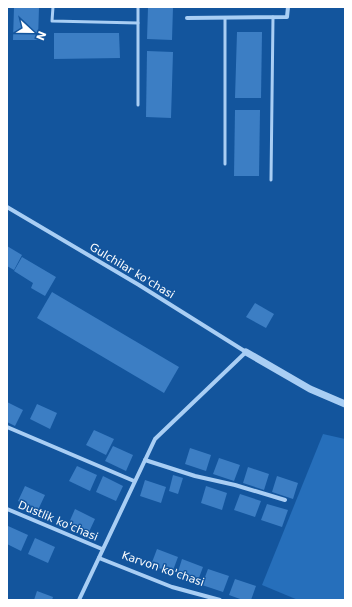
<svg xmlns="http://www.w3.org/2000/svg" width="352" height="607" viewBox="0 0 352 607" font-family="'DejaVu Sans',sans-serif">
<style>
.green{fill:#266fbb}
.building{fill:#3c7ec4}
.lines{fill:none;stroke-linecap:round;stroke-linejoin:round}
.service{stroke:#a9cef4;stroke-width:3}
.minor{stroke:#a9cef4;stroke-width:4}
.tertiary{stroke:#a9cef4;stroke-width:7}
.labels{text-anchor:middle;dominant-baseline:central;stroke-width:3;stroke-linejoin:round;paint-order:stroke}
.street-label{font-size:11px;fill:#fff;stroke:#13559d}
</style>
<rect width="100%" height="100%" fill="#13559d"/>
<!-- green -->
<polygon class="green" points="323,434 345,439 345,600 298,600 262,585"/>
<!-- building -->
<g class="building">
<polygon points="14,7 39,7 38,40 13,40"/>
<polygon points="148,7 173,7 172,40 147,39"/>
<polygon points="237,32 262,32 261,98 235,98"/>
<polygon points="54,33 119,33 120,58 54,59"/>
<polygon points="147,51 173,52 171,118 146,117"/>
<polygon points="235,110 260,110 259,176 234,176"/>
<polygon points="7,246 22,255 14,270 7,266"/>
<polygon points="22,257 56,277 45,296 31,288 33,283 14,271"/>
<polygon points="52,292 179,367 164,393 37,318"/>
<polygon points="255,303 274,314 266,328 246,317"/>
<polygon points="7,402 23,410 15,426 7,422"/>
<polygon points="37,404 57,413 50,429 30,419"/>
<polygon points="94,430 114,439 106,455 86,445"/>
<polygon points="113,446 133,455 126,471 105,461"/>
<polygon points="190,448 211,455 206,471 185,464"/>
<polygon points="219,458 240,465 234,481 213,474"/>
<polygon points="77,466 97,475 90,491 69,481"/>
<polygon points="248,467 269,474 264,490 243,483"/>
<polygon points="173,475 183,478 178,494 169,491"/>
<polygon points="103,476 123,486 116,501 96,492"/>
<polygon points="277,476 298,483 293,499 272,492"/>
<polygon points="145,480 166,487 161,503 140,496"/>
<polygon points="25,486 45,495 38,510 18,501"/>
<polygon points="206,486 227,493 222,510 201,503"/>
<polygon points="240,494 261,501 255,517 234,510"/>
<polygon points="267,504 288,510 282,527 261,520"/>
<polygon points="75,509 95,519 88,534 68,525"/>
<polygon points="8,526 28,535 21,551 7,544"/>
<polygon points="35,538 55,547 48,563 28,554"/>
<polygon points="157,549 178,557 172,573 151,565"/>
<polygon points="182,559 203,567 197,583 177,575"/>
<polygon points="208,569 229,576 223,592 202,585"/>
<polygon points="235,579 256,586 251,600 243,600 229,595"/>
<polygon points="37,591 53,597 52,600 34,600"/>
</g>
<g class="lines">
<!-- service -->
<g class="service">
<polyline points="53,7 52,21 138,23"/>
<polyline points="225,18 225,164"/>
<polyline points="138,105 138,7"/>
<polyline points="271,180 273,17"/>
</g>
<!-- minor -->
<g class="minor">
<polyline points="187,18 287,17 288,7"/>
<polyline points="7,207 139,285 246,352 155,439 79,600"/>
<polyline points="7,427 134,481"/>
<polyline points="145,460 195,476 235,485 285,500"/>
<polyline points="7,509 102,549"/>
<polyline points="99,558 172,587 220,600"/>
</g>
<!-- tertiary -->
<polyline class="tertiary" points="246,352 310,389 345,404"/>
</g>
<g class="labels">
<!-- street labels -->
<g class="street-label">
<text transform="translate(132 271) rotate(31)">Gulchilar ko'chasi</text>
<text transform="translate(58 521) rotate(23)">Dustlik ko'chasi</text>
<text transform="translate(163 569) rotate(19)">Karvon ko'chasi</text>
</g>
</g>
<!-- border -->
<rect width="352" height="607" fill="none" stroke="#ffffff" stroke-width="16"/>
<!-- north arrow -->
<g transform="translate(32 32) rotate(112)" stroke="#13559d" stroke-width="3" paint-order="stroke">
<path d="M0-3L7 15L0 10L-7 15Z" fill="#ffffff"/>
<text y="-6" font-size="11" font-weight="bold" text-anchor="middle" fill="#ffffff">N</text>
</g>
</svg>
